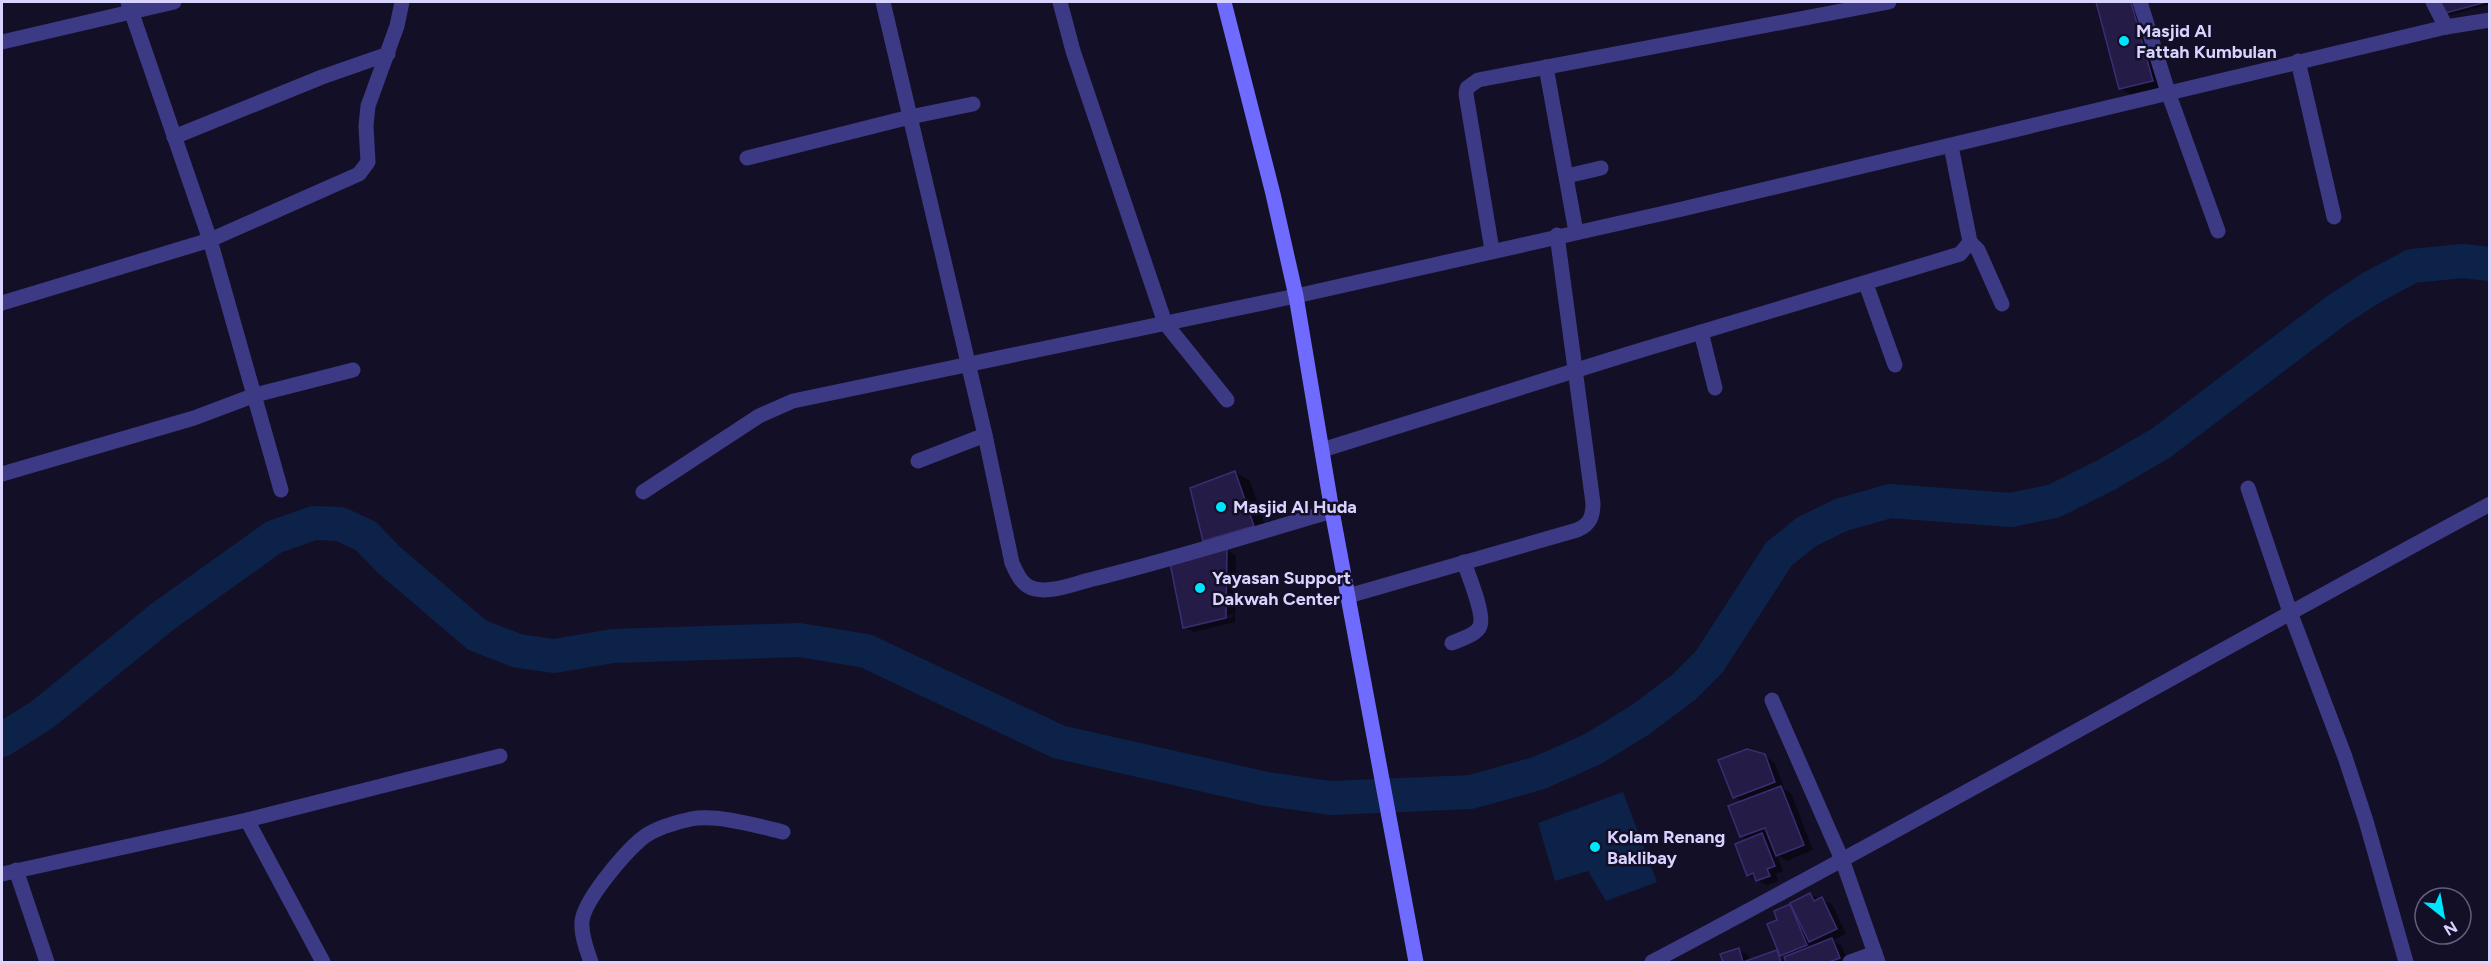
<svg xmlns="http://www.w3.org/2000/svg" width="2491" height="964" viewBox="0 0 2491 964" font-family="Figtree,sans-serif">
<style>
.water{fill:#0c2248}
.shadow{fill:#0007;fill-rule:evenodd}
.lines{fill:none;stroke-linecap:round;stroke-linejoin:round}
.river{stroke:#0c2248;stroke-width:34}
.building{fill:#241b47;stroke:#3b2d73;stroke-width:1.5}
.minor{stroke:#3d3a85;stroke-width:15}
.secondary{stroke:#6f6bff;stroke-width:15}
.poi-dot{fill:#00e5ff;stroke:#130f26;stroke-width:2}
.labels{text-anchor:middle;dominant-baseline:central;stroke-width:5;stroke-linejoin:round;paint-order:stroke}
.poi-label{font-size:18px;font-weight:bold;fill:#d9d4ff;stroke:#130f26;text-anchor:start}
</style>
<rect width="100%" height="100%" fill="#130f26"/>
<!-- water -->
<polygon class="water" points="1623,792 1657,882 1606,901 1588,871 1555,881 1538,823"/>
<!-- shadow -->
<g class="shadow">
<polygon points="2098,2 2142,2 2167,89 2135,97 2120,88"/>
<polygon points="2441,2 2490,2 2490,4 2451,15 2447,12"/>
<polygon points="1235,472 1250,481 1268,534 1219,549 1204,540"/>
<path d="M1227 550 1236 556 1235 622 1194 632 1184 627ZM1233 614V617L1190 628V624Z"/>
<polygon points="1764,756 1774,762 1784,787 1782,788 1791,793 1813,850 1787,861 1777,855 1783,871 1776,874 1778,881 1767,885 1748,875 1748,840 1741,836 1743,802 1734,797"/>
<path d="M1810 895 1832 904 1846 934 1833 940 1841 945 1848 962H1725L1722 955 1738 950 1748 955 1750 961 1779 950V921L1776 912ZM1781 956 1787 959V962L1779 958Z"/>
</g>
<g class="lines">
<!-- river -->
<polyline class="river" points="2,740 43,714 162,617 274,537 314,523 340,524 366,536 388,559 477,635 518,651 554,656 613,646 799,640 866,651 1059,742 1267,789 1331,798 1471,792 1539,773 1593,749 1640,720 1684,687 1709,662 1779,554 1806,532 1841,515 1890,501 2011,510 2054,501 2108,474 2161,443 2337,310 2371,288 2412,266 2463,261 2490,264"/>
</g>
<!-- building -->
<g class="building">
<polygon points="2096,2 2131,2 2153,81 2119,89"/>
<polygon points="2439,2 2486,2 2446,13"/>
<polygon points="1235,471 1254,526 1203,541 1190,488"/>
<polygon points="1227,549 1226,618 1183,628 1169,558"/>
<polygon points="1747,749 1765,754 1775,782 1733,798 1718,760"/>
<polygon points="1781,786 1804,845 1776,856 1765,828 1740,837 1728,806"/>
<polygon points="1762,833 1775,866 1767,869 1770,876 1756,881 1753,873 1747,876 1735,844"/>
<polygon points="1810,893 1814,901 1822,897 1837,929 1809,942 1790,903"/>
<polygon points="1790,904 1807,945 1780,956 1767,924 1777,920 1774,911"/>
<polygon points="1832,938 1840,958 1829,962 1786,962 1784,957"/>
<polygon points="1739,948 1743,962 1777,950 1781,962 1723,962 1720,954"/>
</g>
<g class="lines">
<!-- minor -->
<g class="minor">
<polyline points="128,2 210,240 281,490"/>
<path d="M883 2 985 435 1012 563C1017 574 1022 586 1035 589 1053 593 1076 583 1093 579 1174 559 1253 534 1332 511"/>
<polyline points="1060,2 1073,51 1165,323 1227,400"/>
<polyline points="2140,2 2168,92 2218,231"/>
<polyline points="2433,2 2446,27"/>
<polyline points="2,42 174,2"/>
<polyline points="2298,61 2334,217"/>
<polyline points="1546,67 1576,232"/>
<polyline points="174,137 322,77 388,54"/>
<polyline points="747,158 910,117 973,104"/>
<polyline points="1567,176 1601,168"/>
<polyline points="1970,242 1978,250 2002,304"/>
<polyline points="1492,250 1466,94 1467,88 1478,80 1889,2"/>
<polyline points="1866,284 1895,365"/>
<polyline points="2,303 210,240 359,174 368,162 366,126 368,106 397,26 402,2"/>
<polyline points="1701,332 1715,388"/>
<polyline points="1322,450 1625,355 1960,254 1970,242 1951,146"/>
<polyline points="918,461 985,435"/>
<polyline points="2,474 194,418 255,395 353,370"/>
<polyline points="2248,488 2290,612 2345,757 2366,821 2406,962"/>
<polyline points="643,492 759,416 793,401 1296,296 1678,210 2446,27 2490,20"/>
<path d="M1348 596 1577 530C1590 525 1593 516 1593 503L1557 235"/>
<path d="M1452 643C1460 639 1477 635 1480 626 1485 614 1468 575 1464 562"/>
<polyline points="1772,700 1843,862 1878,962"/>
<polyline points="247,820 323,962"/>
<polyline points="16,870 47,962"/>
<polyline points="2,874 247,820 500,756"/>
<path d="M591 962C587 951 581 935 582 922 583 901 624 854 640 840 652 829 676 822 691 819 717 814 758 826 783 832"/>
<path d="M1652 962C1933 814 2209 655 2490 504"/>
<polyline points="1850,962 1875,953"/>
</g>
<!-- secondary -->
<polyline class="secondary" points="1224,2 1273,194 1296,296 1332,511 1416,962"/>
</g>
<!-- markers -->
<g class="poi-dot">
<circle cx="2124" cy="41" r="6"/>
<circle cx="1221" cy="507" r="6"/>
<circle cx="1200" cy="588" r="6"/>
<circle cx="1595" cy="847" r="6"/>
</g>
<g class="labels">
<!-- poi labels -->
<g class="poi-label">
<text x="2136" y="31">Masjid Al<tspan x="2136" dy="21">Fattah Kumbulan</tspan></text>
<text x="1233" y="507">Masjid Al Huda</text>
<text x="1212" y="578">Yayasan Support<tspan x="1212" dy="21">Dakwah Center</tspan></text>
<text x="1607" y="837">Kolam Renang<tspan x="1607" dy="21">Baklibay</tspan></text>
</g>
</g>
<!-- border -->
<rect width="2491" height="964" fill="none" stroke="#d9d4ff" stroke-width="6"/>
<!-- north arrow -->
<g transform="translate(2443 916) rotate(149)"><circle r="28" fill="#130f26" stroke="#625e7d" stroke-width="1.5"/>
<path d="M0-4.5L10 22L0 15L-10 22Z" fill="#00e5ff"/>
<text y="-9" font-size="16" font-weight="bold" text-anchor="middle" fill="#d9d4ff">N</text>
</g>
</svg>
